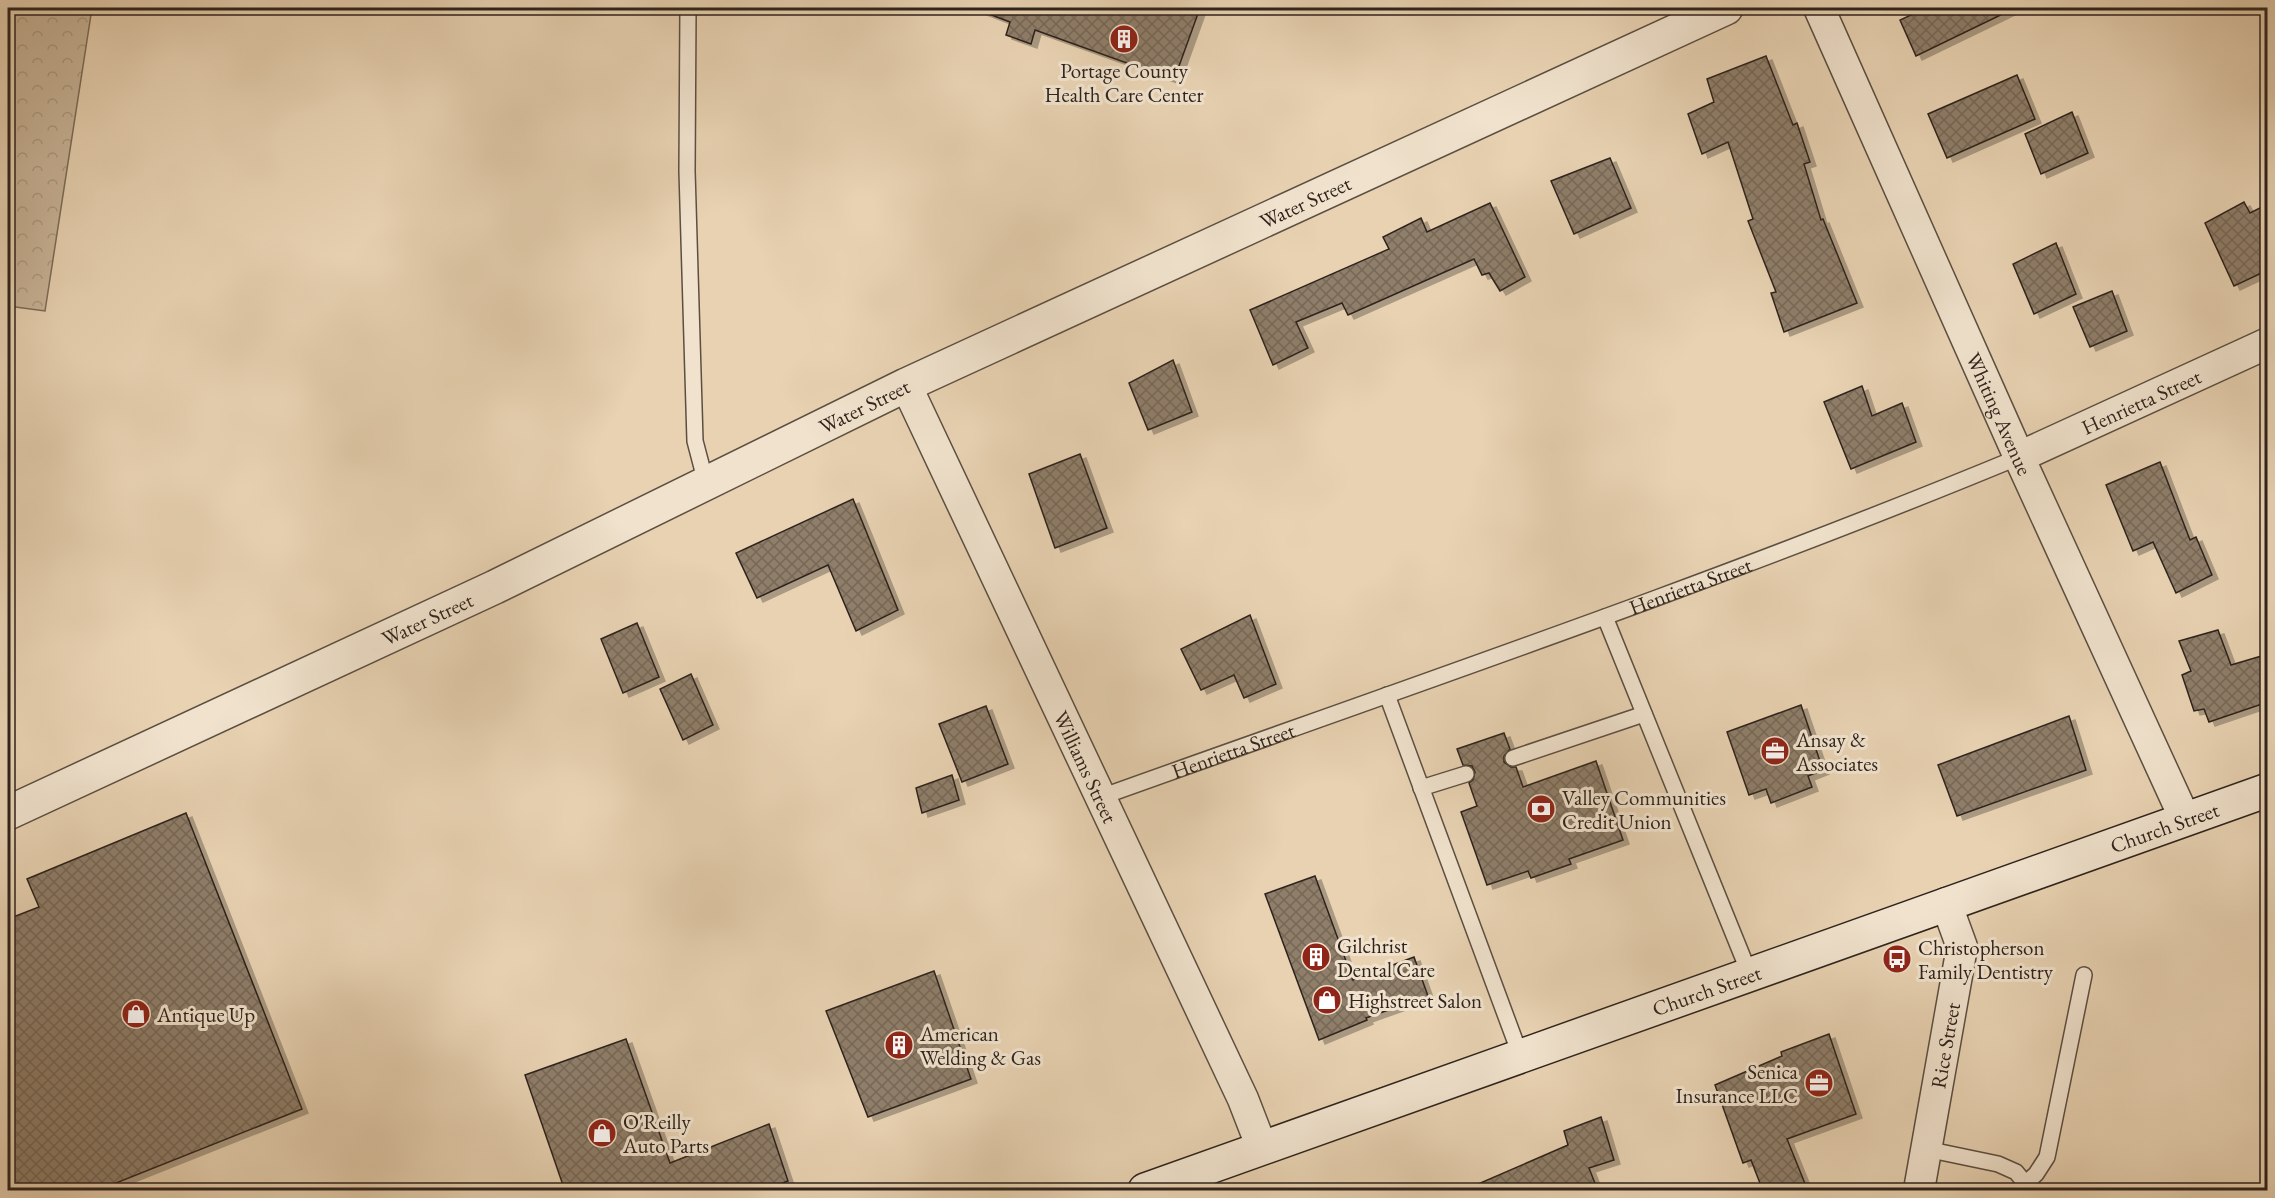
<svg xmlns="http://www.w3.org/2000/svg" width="2275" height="1198" viewBox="0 0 2275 1198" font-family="'EB Garamond',serif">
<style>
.park{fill:url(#park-crowns);stroke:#7b6c5a;stroke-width:1.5}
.building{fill:url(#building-cross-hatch);stroke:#2e231c;stroke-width:1.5;filter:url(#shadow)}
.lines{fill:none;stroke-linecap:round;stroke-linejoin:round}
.service-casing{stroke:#5c4f42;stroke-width:18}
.minor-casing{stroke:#5c4f42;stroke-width:33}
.tertiary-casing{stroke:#5c4f42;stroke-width:36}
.secondary-casing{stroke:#2e231c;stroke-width:36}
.service{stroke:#f0e2cd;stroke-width:15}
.minor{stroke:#f0e2cd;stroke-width:30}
.tertiary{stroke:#f0e2cd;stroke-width:33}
.secondary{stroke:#f0e2cd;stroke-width:33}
.labels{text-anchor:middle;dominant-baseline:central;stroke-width:6;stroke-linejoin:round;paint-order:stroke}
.poi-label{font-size:21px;fill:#2e231c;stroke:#f0e2cd;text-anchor:start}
.street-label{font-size:21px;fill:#2e231c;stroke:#f0e2cd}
</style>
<defs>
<pattern id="park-crowns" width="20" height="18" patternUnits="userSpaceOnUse" patternTransform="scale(1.5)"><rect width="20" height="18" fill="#c8b498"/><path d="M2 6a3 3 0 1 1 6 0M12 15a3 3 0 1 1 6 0" fill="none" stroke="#ac9a82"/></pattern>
<pattern id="building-cross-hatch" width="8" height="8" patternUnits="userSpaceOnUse" patternTransform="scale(1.5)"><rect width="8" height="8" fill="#8f7e6a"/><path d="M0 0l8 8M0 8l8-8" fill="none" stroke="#756756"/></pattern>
<filter id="shadow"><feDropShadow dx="6" dy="4" stdDeviation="0" flood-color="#0004"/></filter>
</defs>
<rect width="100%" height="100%" fill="#e8d2b2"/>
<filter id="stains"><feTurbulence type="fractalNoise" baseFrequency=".00333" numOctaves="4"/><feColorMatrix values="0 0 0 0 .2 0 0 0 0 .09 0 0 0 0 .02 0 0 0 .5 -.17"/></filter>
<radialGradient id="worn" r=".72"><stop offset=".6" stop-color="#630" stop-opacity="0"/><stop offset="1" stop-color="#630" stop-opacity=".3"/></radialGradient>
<!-- park -->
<polygon class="park" points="8,8 92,8 45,311 8,306"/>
<!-- building -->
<g class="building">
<polygon points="982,8 1200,8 1174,80 1035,30 1031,44 1006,35 1010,22 981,11"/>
<polygon points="1926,8 2015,8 1916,56 1900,20"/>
<polygon points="1766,56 1793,125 1797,123 1810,162 1804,164 1821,220 1823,219 1857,303 1784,332 1771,293 1776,292 1748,221 1753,219 1728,142 1702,154 1688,114 1714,102 1707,79"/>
<polygon points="2017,75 2035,119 1947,158 1928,114"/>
<polygon points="2072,112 2088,153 2041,174 2025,134"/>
<polygon points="1610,158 1631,208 1574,234 1551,181"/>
<polygon points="2244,202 2250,213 2268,204 2268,270 2234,286 2205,223"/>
<polygon points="1490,203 1525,277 1500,291 1489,273 1482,275 1474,259 1348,315 1342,303 1296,322 1308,348 1273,365 1250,310 1389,249 1383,237 1421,218 1427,232"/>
<polygon points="2056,243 2076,294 2034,314 2013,264"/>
<polygon points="2112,291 2127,331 2090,347 2073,307"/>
<polygon points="1173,360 1192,412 1148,430 1129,383"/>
<polygon points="1862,386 1872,416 1902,403 1916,442 1851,469 1824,402"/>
<polygon points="1080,454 1107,528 1055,548 1029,474"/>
<polygon points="2160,462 2190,540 2196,537 2212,575 2176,593 2153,542 2133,551 2106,485"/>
<polygon points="853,499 898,610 856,631 828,565 757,598 736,553"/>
<polygon points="1250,615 1276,684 1244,698 1234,675 1201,690 1181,649"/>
<polygon points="637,623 659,677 623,693 601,639"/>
<polygon points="2218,630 2231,665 2268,654 2268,702 2209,722 2204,709 2194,711 2182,675 2191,671 2179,641"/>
<polygon points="691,674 713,725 683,740 660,689"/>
<polygon points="1801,705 1823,770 1808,776 1812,787 1771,803 1766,789 1749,795 1727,732"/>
<polygon points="986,706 1008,764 962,782 939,724"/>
<polygon points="2069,716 2086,770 1957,816 1938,765"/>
<polygon points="1504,733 1510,749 1504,756 1504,762 1511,767 1516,767 1523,787 1596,761 1623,840 1569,859 1571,864 1531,878 1528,871 1487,885 1461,812 1477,806 1469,783 1473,780 1475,772 1472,766 1463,765 1457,749"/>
<polygon points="952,775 959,800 922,813 916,788"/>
<polygon points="186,813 302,1109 96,1191 8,1191 8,919 39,907 27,879"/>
<polygon points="1315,876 1353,980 1414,957 1428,996 1366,1018 1367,1020 1319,1040 1265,894"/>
<polygon points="934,971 971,1079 868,1117 826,1011"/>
<polygon points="1829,1034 1856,1114 1787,1139 1808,1191 1763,1191 1751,1160 1743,1163 1715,1085 1782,1056 1781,1052"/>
<polygon points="626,1039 670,1163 769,1124 788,1181 761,1191 565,1191 525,1075"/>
<polygon points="1601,1117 1614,1160 1589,1168 1598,1191 1462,1191 1568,1145 1564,1131"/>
</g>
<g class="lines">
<!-- service casing -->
<g class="service-casing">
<g id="service">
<polyline points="688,8 687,171 695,441 706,483"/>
<polyline points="1605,617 1750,975"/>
<polyline points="1387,695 1521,1057"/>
<polyline points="1513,758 1644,714"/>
<polyline points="1421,788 1466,774"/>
<path id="s1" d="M1101 797C1408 687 1717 582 2019 457"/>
<polyline points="1926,1149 1998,1164 2016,1172 2031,1190"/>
<polyline points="2026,1183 2036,1174 2047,1157 2084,975"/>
</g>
</g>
<!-- minor casing -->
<g class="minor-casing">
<g id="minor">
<path id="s2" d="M1819 8 2019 457 2185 819"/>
<path id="s3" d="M906 385 1243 1099 1262 1148"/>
<path id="s4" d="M2019 457 2268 343"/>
<path id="s5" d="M1919 1190 1962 947 1946 903"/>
</g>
</g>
<!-- tertiary casing -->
<g class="tertiary-casing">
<g id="tertiary">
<path id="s6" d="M8 813 495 587 906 385 1726 8"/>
</g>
</g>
<!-- secondary casing -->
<g class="secondary-casing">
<g id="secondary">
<path id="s7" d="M1145 1190 2268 790"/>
</g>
</g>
<!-- service -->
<use href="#service" class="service"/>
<!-- minor -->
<use href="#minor" class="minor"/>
<!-- tertiary -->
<use href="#tertiary" class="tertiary"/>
<!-- secondary -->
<use href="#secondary" class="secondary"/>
</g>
<!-- icons -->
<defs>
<g id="building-disc" transform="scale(1.5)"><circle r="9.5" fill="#8f2418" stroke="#f0e2cd"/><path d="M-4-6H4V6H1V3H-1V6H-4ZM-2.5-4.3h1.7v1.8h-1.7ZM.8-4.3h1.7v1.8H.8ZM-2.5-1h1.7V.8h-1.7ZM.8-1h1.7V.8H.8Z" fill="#fff"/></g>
<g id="office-disc" transform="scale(1.5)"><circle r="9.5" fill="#8f2418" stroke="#f0e2cd"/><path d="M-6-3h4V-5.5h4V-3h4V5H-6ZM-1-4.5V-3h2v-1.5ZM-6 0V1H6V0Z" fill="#fff"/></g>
<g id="bank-disc" transform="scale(1.5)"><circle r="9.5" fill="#8f2418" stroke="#f0e2cd"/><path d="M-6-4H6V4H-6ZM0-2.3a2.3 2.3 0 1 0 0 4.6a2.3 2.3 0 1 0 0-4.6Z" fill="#fff"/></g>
<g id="bus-disc" transform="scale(1.5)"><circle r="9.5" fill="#8f2418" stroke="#f0e2cd"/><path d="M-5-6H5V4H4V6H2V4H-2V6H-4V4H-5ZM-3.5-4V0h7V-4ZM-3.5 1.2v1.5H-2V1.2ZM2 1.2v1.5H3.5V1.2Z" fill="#fff"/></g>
<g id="shop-disc" transform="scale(1.5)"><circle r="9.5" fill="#8f2418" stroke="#f0e2cd"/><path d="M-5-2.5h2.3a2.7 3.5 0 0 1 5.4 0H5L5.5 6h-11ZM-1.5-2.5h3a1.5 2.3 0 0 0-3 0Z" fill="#fff"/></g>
</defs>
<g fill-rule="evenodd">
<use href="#building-disc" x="1124" y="39"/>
<use href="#office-disc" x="1775" y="751"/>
<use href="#bank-disc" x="1541" y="809"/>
<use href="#building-disc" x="1316" y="957"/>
<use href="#bus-disc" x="1897" y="959"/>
<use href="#shop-disc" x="1327" y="1000"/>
<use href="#shop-disc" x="136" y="1014"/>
<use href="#building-disc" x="899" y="1045"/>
<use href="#office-disc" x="1819" y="1083"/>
<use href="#shop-disc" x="602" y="1133"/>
</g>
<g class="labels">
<!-- poi labels -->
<g class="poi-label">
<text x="1124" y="70" text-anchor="middle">Portage County<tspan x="1124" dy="24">Health Care Center</tspan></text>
<text x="1796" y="739">Ansay &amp;<tspan x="1796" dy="24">Associates</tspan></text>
<text x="1562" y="797">Valley Communities<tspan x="1562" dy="24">Credit Union</tspan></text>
<text x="1337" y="945">Gilchrist<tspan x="1337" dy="24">Dental Care</tspan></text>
<text x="1918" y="947">Christopherson<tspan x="1918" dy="24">Family Dentistry</tspan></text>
<text x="1348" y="1000">Highstreet Salon</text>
<text x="157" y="1014">Antique Up</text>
<text x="920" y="1033">American<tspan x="920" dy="24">Welding &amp; Gas</tspan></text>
<text x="1798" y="1071" text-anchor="end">Senica<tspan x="1798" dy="24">Insurance LLC</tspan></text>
<text x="623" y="1121">O'Reilly<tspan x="623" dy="24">Auto Parts</tspan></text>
</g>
<!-- street labels -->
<g class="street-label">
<text stroke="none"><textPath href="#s6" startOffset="1434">Water Street</textPath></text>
<text stroke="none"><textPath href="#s4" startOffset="134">Henrietta Street</textPath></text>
<text stroke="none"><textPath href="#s6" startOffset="948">Water Street</textPath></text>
<text stroke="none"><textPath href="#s2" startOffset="444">Whiting Avenue</textPath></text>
<text stroke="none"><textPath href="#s1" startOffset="626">Henrietta Street</textPath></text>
<text stroke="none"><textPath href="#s6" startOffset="462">Water Street</textPath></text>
<text stroke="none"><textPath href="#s1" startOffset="140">Henrietta Street</textPath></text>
<text stroke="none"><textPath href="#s3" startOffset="422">Williams Street</textPath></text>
<text stroke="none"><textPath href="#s7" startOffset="1082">Church Street</textPath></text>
<text stroke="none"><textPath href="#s7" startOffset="596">Church Street</textPath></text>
<text stroke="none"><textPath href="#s5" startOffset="147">Rice Street</textPath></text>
</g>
</g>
<!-- margin -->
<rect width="2275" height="1198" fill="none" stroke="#e8d2b2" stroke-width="30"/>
<rect x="9" y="9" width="2257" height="1180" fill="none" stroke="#2e231c" stroke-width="3"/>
<rect x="15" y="15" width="2245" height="1168" fill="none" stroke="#2e231c" stroke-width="1.5"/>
<rect width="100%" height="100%" filter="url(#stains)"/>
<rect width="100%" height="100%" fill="url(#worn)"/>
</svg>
